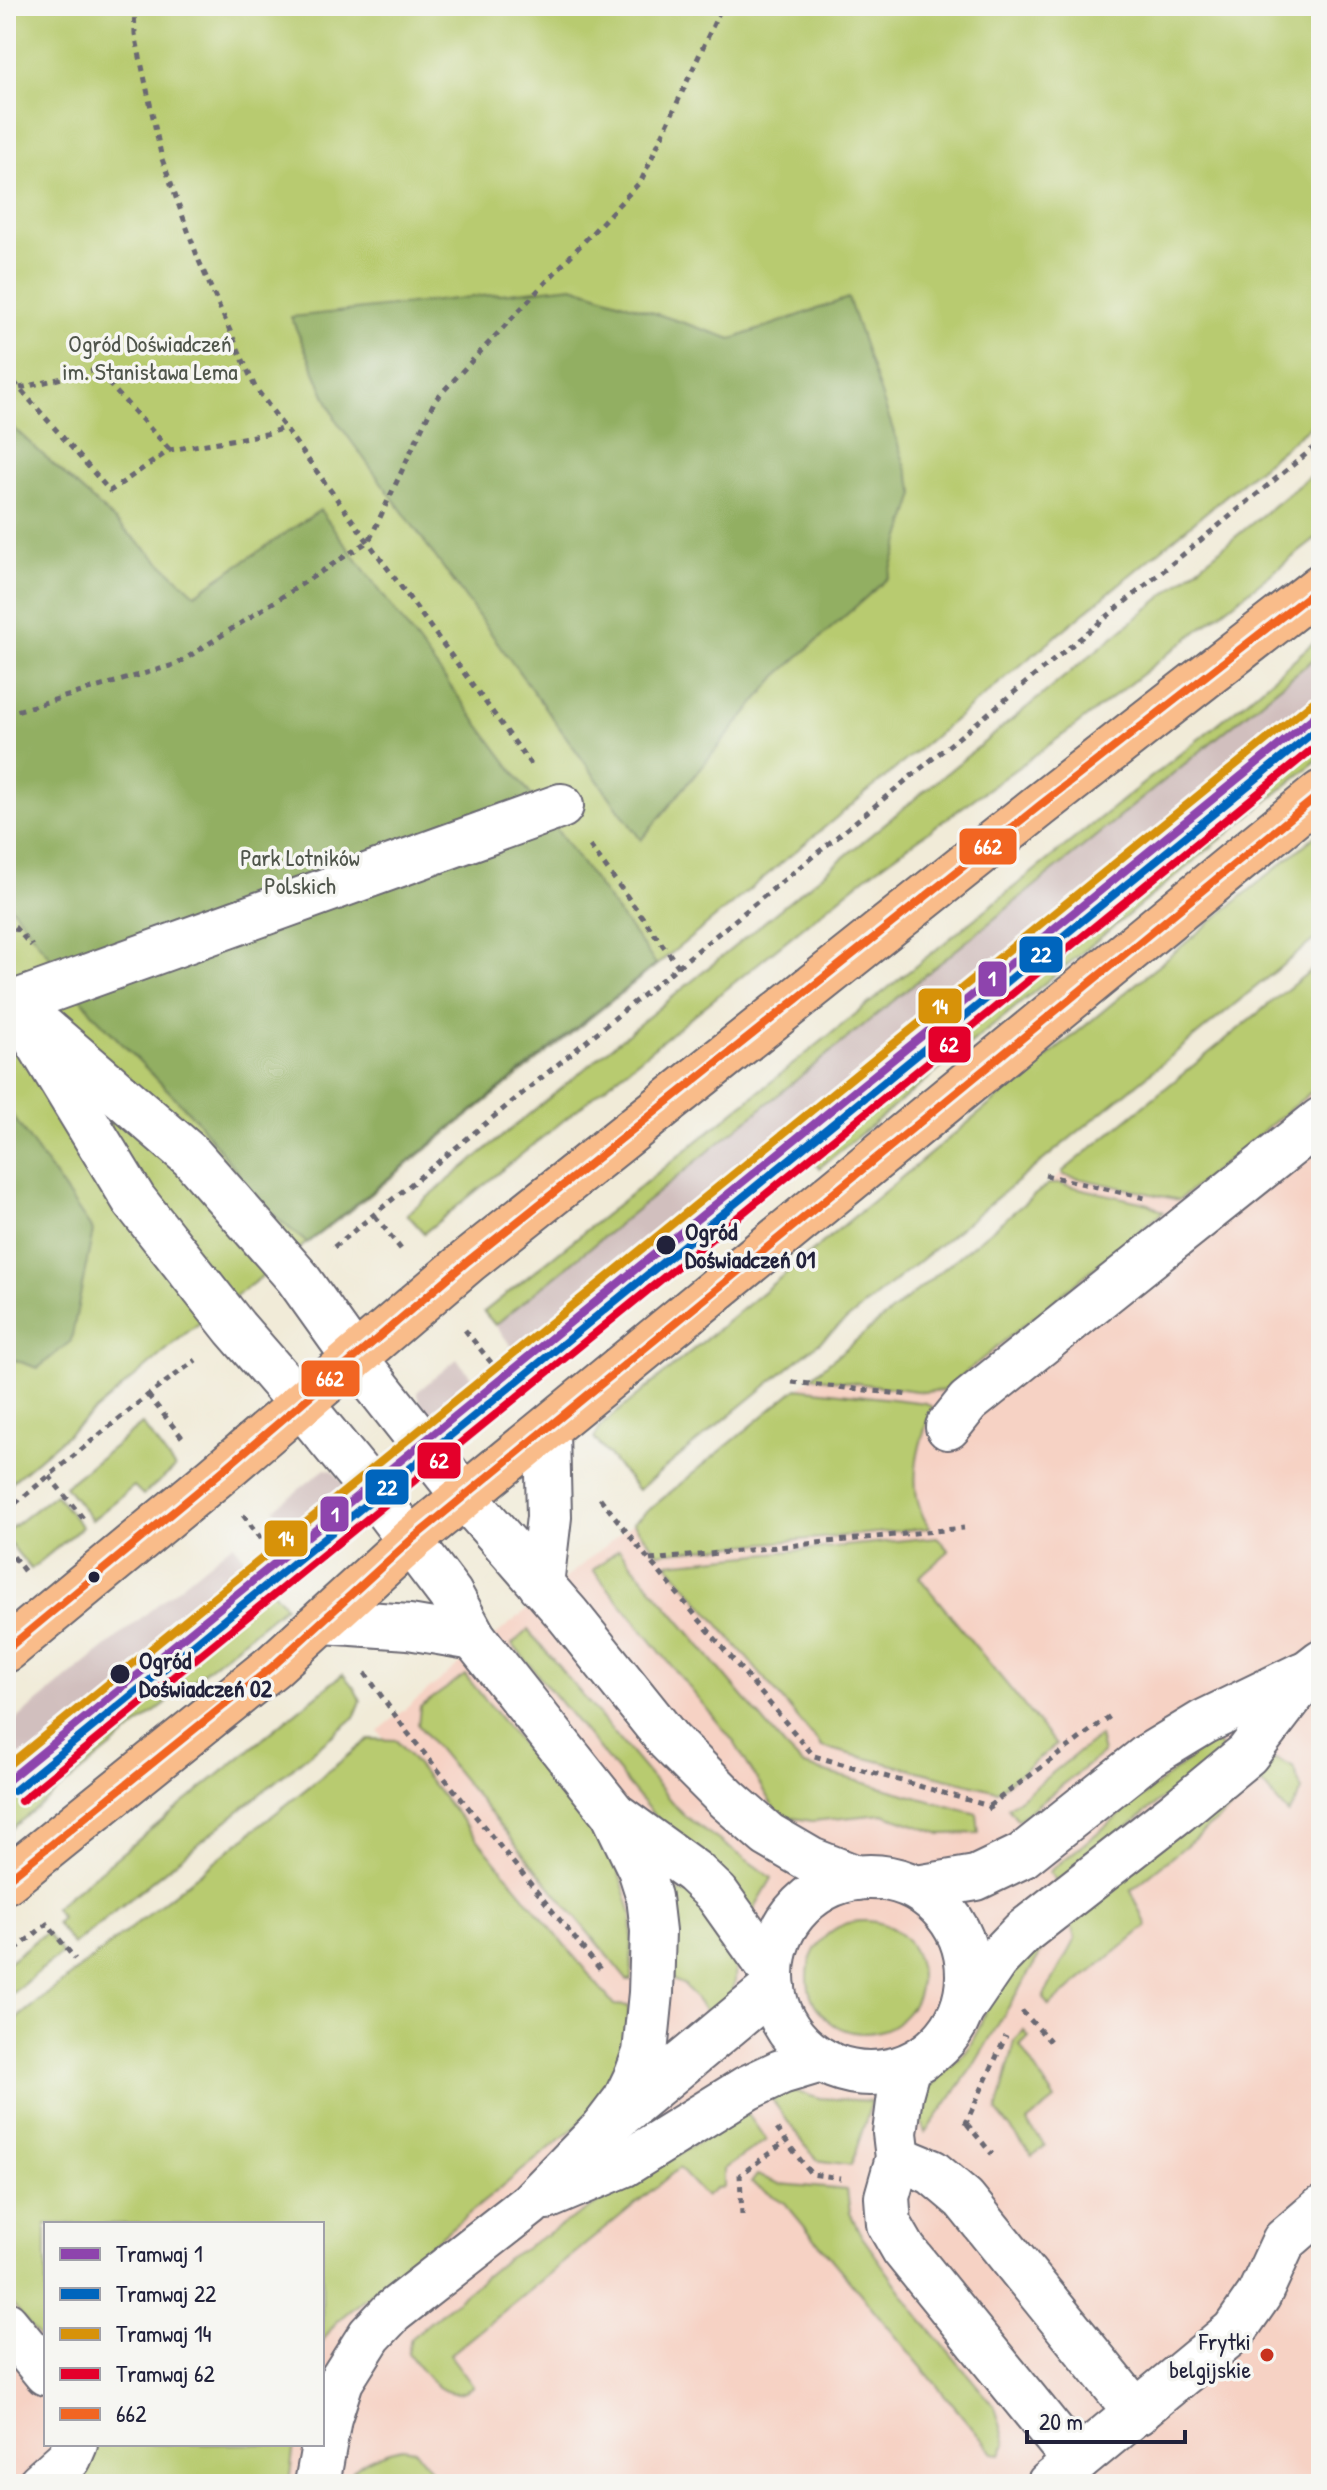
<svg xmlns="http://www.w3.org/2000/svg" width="1327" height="2490" viewBox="0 0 1327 2490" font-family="'Patrick Hand',sans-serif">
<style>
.built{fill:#f6d2c4}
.industrial{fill:#d1bfbe}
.green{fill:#b8cb6f;stroke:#6d7655;stroke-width:2}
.forest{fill:#92af62;stroke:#5a684e;stroke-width:2}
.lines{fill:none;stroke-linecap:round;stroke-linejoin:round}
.minor-casing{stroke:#6a6872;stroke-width:48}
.major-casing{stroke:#6a6872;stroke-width:48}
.path{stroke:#6a6872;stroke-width:5;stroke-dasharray:6 6;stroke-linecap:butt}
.minor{stroke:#fff;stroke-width:44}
.major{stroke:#f9bc8a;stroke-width:44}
.bus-1-casing{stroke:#f6f6f2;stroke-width:14}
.bus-1{stroke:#f26522;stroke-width:8}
.tram-1-casing{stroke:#f6f6f2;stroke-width:14}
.tram-2-casing{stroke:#f6f6f2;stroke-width:14}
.tram-3-casing{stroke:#f6f6f2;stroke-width:14}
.tram-4-casing{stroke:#f6f6f2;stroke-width:14}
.tram-1{stroke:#8e44ad;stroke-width:8}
.tram-2{stroke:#0065bd;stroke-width:8}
.tram-3{stroke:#d79209;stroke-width:8}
.tram-4{stroke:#e4002b;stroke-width:8}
.stop-dot{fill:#22223b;stroke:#f6f6f2;stroke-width:3}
.poi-dot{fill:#c8321e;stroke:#f6f6f2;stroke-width:3}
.labels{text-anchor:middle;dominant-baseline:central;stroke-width:7;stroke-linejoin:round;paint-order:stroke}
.park-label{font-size:24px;fill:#4f554b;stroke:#f6f6f2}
.stop-label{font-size:24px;font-weight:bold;fill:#22223b;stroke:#f6f6f2;text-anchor:start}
.poi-label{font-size:24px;fill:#22223b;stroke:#f6f6f2;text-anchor:end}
.line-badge{stroke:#f6f6f2;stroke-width:3}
.badge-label{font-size:22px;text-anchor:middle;font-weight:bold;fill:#fff}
</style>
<rect width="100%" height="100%" fill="#f6f6f2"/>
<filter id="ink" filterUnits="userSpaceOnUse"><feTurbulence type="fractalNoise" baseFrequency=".0125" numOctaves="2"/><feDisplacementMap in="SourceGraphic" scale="16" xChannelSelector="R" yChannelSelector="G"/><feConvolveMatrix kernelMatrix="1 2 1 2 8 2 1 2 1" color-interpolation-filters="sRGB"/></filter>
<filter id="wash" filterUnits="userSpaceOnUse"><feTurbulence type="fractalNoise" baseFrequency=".006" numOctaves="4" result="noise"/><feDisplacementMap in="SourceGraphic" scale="32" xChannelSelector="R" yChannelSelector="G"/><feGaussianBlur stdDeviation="1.8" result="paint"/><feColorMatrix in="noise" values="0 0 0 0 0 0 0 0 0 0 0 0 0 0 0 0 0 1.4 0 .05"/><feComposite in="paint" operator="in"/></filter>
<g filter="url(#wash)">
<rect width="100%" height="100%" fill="#f1ebd8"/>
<!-- built -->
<g class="built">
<polygon points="1321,962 1321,2484 280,2484 288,2444 322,2444 322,2337 352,2295 612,2034 378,1731"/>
<polygon points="6,2297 46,2346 46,2444 91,2444 64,2484 6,2484"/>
</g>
<!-- industrial -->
<g class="industrial">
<polygon points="1321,653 1321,729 805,1150 801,1147 529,1369 495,1325"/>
<polygon points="457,1359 489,1400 445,1437 422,1406 417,1392"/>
<polygon points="325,1469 332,1470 363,1508 309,1553 274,1509"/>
<polygon points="233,1543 269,1587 6,1801 6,1728"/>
</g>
<!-- green -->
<g class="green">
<polygon points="6,6 1321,6 1321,417 704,927 347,1213 185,1334 6,1487"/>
<polygon points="1321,467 1321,535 1074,727 865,877 424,1233 407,1214"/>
<polygon points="1321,636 1321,653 495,1325 484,1312 1251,697"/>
<polygon points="1321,729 1321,757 819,1168 805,1150"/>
<polygon points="1321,831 1321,934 638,1490 594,1438 603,1424"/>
<polygon points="1321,962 1321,1084 1179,1200 1063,1175 1062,1172"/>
<polygon points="1048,1184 1061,1184 1149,1204 1163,1212 944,1390 924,1392 811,1377"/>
<path d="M797 1388 926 1403 933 1408C917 1445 905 1493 930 1528L658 1553 633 1523Z"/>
<polygon points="142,1424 175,1468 143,1495 134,1486 92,1520 65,1486"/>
<polygon points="55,1494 82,1527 31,1569 6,1539 6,1532"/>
<polygon points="937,1537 949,1551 919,1577 1056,1745 997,1791 822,1747 667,1563"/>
<polygon points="619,1549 785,1747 804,1766 977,1814 979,1833 941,1834 883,1814 812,1821 787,1817 774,1808 734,1742 593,1570"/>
<polygon points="269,1587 285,1606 6,1833 6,1801"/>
<polygon points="528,1630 675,1806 686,1817 772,1878 751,1914 657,1819 512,1644"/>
<polygon points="343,1674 354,1688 361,1701 354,1718 73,1945 56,1923 61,1918 54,1908"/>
<polygon points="465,1675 615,1860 632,1914 631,1980 627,1980 418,1725 420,1707"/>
<polygon points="1099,1736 1103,1753 1018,1820 1008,1808"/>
<polygon points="369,1739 396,1740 614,2005 629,2006 624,2061 589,2116 337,2321 322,2342 322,2224 46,2224 46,2346 6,2297 6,2027"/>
<polygon points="1214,1739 1223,1750 1058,1883 1049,1872"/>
<polygon points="1276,1759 1293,1767 1302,1791 1288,1814 1262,1784 1131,1890 1147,1926 1049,2006 1043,1998 1075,1939 1069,1917 1254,1766"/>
<polygon points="674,1890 692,1895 736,1954 735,1981 727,2004 711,2019 685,1985 673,1980"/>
<circle cx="864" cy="1977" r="56"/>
<polygon points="46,1932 62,1953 6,1998 6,1964"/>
<polygon points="1048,1936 1046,1944 974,2065 925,2133 917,2111 921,2095 967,2051 980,2026 991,1994"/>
<polygon points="1024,2030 1029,2037 1020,2046 1055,2100 1027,2122 1045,2146 1032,2156 997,2111 1015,2042"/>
<polygon points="781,2091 794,2091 817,2098 872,2101 851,2165 816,2160 770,2097"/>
<path d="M747 2113 766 2140 724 2169V2187L716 2188 705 2196 679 2168 450 2355 473 2386C445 2408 423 2372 408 2353L411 2338 506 2259Z"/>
<polygon points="757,2175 780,2184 847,2190 850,2213 861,2235 918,2315 995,2407 1006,2444 1001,2454 993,2453 785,2203 751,2183"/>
<polygon points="91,2444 294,2444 289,2484 64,2484"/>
<path d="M402 2448 415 2450 439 2482 436 2484H345C352 2462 380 2453 402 2448Z"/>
</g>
<!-- forest -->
<g class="forest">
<polygon points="573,286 732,339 848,298 915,494 888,578 777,676 641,840 336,420 291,317"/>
<polygon points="6,421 195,594 320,510 656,964 307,1243 266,1209 195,1118 94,1015 6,900"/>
<polygon points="6,1106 93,1231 71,1341 38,1368 6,1357"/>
</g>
</g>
<g filter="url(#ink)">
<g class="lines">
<!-- minor casing -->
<g class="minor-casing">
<g id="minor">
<polyline points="14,1003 134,1200 235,1328 301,1404 369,1487 450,1594 474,1638 613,1813 640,1869 649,1897 653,1931 651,1993 645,2053 637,2075 625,2100 603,2129"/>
<polyline points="14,1003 561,806"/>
<polyline points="44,1029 191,1156 297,1277 354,1357 464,1496 568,1615 669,1741 727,1799 768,1835 811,1860 857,1878"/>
<polyline points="948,1427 968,1402 1321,1120"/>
<polyline points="541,1585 549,1517 547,1431"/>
<polyline points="324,1621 409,1627 474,1638"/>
<polyline points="618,1817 694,1872 717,1894 771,1970"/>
<circle cx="870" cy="1975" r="98"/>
<polyline points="917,1888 976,1878 1022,1856 1148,1756 1204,1722 1303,1674"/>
<polyline points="965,2005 995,1961 1023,1932 1178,1811 1247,1754 1312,1669 1321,1662"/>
<polyline points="908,2066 900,2095 895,2133 898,2158 887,2197 889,2224 904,2250 1076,2462"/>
<polyline points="898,2158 932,2172 964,2199 1137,2413"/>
<polyline points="547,2197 623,2165 747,2088 781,2072 821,2060"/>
<polyline points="6,2324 46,2373"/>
<polyline points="40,2484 69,2458 75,2444"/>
<polyline points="317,2484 329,2418 341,2381 370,2335 392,2312 530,2204 603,2129 773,1988"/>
<polyline points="1049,2484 1234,2331 1259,2295 1284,2241 1321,2209"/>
</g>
</g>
<!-- major casing -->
<g class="major-casing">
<g id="major">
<polyline points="6,1650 214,1478 468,1261 1039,806 1321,586"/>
<polyline points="6,1881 273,1666 411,1540 1321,793"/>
</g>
</g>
<!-- path -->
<g class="path">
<polyline points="134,6 135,34 162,159 199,261 255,387 532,766"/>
<polyline points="6,373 110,491 170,450 266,434 284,428"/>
<polyline points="20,388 96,370 170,450"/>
<polyline points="6,714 177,664 369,541 435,400 641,181 722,6"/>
<polyline points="590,846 679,967"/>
<polyline points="6,918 32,946"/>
<polyline points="1045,1175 1145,1198"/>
<polyline points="375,1216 404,1253"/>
<polyline points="334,1247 1321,442"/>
<polyline points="465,1330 514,1391"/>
<polyline points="792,1382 910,1395"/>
<polyline points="148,1395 185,1441"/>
<polyline points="49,1476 86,1522"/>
<polyline points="600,1498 649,1560 814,1756 989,1806 994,1814"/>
<polyline points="6,1511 148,1395 196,1360"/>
<polyline points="243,1515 293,1580"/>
<polyline points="6,1547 25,1572"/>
<polyline points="650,1560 964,1528"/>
<polyline points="365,1673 407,1732 603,1973"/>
<polyline points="989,1806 1113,1714"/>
<polyline points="6,1957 47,1924 75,1959"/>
<polyline points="1022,2011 1050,2041"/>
<polyline points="967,2124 992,2154"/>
<polyline points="965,2125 1006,2036"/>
<polyline points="777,2129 811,2174 841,2178"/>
<polyline points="742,2215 740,2175 786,2141"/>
</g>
<!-- minor -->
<use href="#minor" class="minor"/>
<!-- major -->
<use href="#major" class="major"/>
<!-- bus-1 casing -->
<g class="bus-1-casing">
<g id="bus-1">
<polyline points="6,1650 214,1478 468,1261 1039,806 1321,586"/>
<polyline points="6,1881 273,1666 411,1540 1321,793"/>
</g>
</g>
<!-- bus-1 -->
<use href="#bus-1" class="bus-1"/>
<!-- tram-1 casing -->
<g class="tram-1-casing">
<polyline id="tram-1" points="6,1782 1321,711"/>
</g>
<!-- tram-2 casing -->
<g class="tram-2-casing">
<polyline id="tram-2" points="14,1791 1321,726"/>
</g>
<!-- tram-3 casing -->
<g class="tram-3-casing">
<polyline id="tram-3" points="6,1767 1313,702"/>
</g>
<!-- tram-4 casing -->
<g class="tram-4-casing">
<polyline id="tram-4" points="21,1801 1321,742"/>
</g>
<!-- tram-1 -->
<use href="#tram-1" class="tram-1"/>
<!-- tram-2 -->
<use href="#tram-2" class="tram-2"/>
<!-- tram-3 -->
<use href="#tram-3" class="tram-3"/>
<!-- tram-4 -->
<use href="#tram-4" class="tram-4"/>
</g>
</g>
<!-- markers -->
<g class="stop-dot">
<circle cx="666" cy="1245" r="11"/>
<circle cx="94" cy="1577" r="7"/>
<circle cx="120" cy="1674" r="11"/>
</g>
<circle class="poi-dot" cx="1267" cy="2355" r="8"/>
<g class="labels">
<!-- park labels -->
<g class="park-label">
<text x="150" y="343">Ogród Doświadczeń<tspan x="150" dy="28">im. Stanisława Lema</tspan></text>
<text x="300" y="857">Park Lotników<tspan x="300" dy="28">Polskich</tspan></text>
</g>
<!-- stop labels -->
<g class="stop-label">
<text x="685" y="1231">Ogród<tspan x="685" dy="28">Doświadczeń 01</tspan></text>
<text x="139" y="1660">Ogród<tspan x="139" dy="28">Doświadczeń 02</tspan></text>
</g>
<!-- poi labels -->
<g class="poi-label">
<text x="1251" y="2341">Frytki<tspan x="1251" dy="28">belgijskie</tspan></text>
</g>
</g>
<g class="line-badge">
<rect x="958" y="827" width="60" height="39" rx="8" fill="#f26522"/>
<rect x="1018" y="935" width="46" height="39" rx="8" fill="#0065bd"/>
<rect x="977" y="960" width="31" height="38" rx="8" fill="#8e44ad"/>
<rect x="917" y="987" width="46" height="38" rx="8" fill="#d79209"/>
<rect x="927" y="1025" width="45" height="39" rx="8" fill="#e4002b"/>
<rect x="300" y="1359" width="61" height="39" rx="8" fill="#f26522"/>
<rect x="416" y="1441" width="46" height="39" rx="8" fill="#e4002b"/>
<rect x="364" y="1468" width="46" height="38" rx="8" fill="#0065bd"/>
<rect x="319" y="1495" width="31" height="38" rx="8" fill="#8e44ad"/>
<rect x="263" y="1519" width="46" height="39" rx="8" fill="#d79209"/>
</g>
<g class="badge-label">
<text x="988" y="854">662</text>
<text x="1041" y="962">22</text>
<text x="992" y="986">1</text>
<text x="940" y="1014">14</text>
<text x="949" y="1052">62</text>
<text x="330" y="1386">662</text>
<text x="439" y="1468">62</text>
<text x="387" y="1495">22</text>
<text x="335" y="1522">1</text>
<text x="286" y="1546">14</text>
</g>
<!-- margin -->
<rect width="1327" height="2490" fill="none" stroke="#f6f6f2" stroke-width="32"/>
<!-- legend -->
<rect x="44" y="2222" width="280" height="224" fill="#f6f6f2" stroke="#a1a1a9" stroke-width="2"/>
<rect x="60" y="2248" width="40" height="12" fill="#8e44ad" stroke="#a1a1a9" stroke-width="2"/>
<text x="116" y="2262" font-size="24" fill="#22223b">Tramwaj 1</text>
<rect x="60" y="2288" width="40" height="12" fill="#0065bd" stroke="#a1a1a9" stroke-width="2"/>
<text x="116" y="2302" font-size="24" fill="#22223b">Tramwaj 22</text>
<rect x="60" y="2328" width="40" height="12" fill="#d79209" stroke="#a1a1a9" stroke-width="2"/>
<text x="116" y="2342" font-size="24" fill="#22223b">Tramwaj 14</text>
<rect x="60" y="2368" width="40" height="12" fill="#e4002b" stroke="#a1a1a9" stroke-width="2"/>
<text x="116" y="2382" font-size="24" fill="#22223b">Tramwaj 62</text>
<rect x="60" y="2408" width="40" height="12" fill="#f26522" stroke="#a1a1a9" stroke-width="2"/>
<text x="116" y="2422" font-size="24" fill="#22223b">662</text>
<!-- scale -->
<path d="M1027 2430v12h158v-12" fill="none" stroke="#22223b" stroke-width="4"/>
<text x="1039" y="2430" font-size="24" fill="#22223b" stroke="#f6f6f2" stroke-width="6" paint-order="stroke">20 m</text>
</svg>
